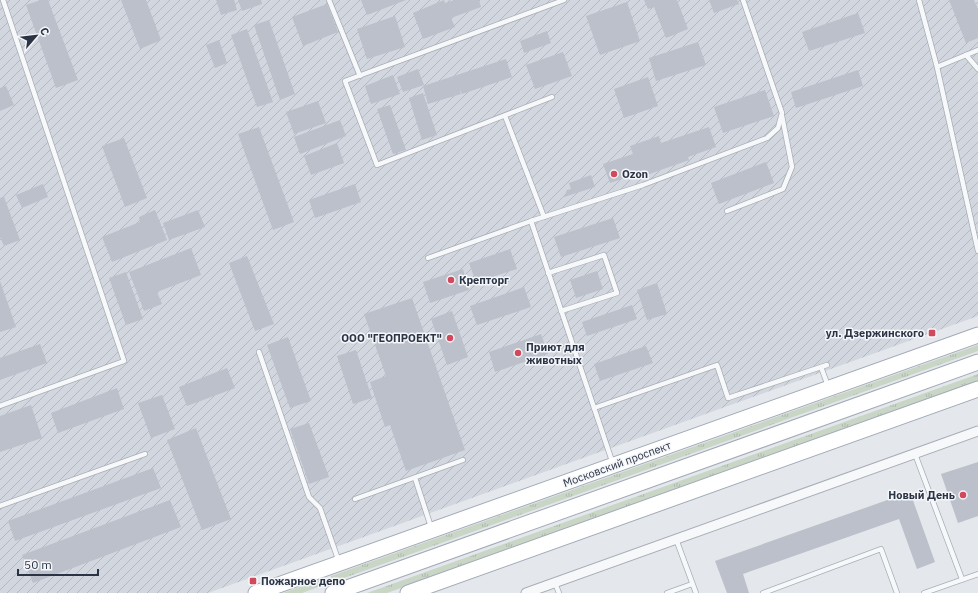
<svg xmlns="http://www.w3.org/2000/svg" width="978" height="593" viewBox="0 0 978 593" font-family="'IBM Plex Sans',sans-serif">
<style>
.industrial{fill:url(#industrial-furrows)}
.grass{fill:url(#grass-tufts)}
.building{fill:#bbc0ca}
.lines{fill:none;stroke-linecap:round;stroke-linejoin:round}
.lane-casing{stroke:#a9aeb7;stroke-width:6}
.street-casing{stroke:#a9aeb7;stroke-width:11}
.primary-casing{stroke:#a3abb8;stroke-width:17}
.lane{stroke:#f7f8fa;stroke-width:4.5}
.street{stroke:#f7f8fa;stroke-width:9}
.primary{stroke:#fff;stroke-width:15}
.poi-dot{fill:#d1495b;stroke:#f4f6f9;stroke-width:1.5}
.labels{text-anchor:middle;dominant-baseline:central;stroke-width:3;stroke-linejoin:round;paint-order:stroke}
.poi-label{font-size:11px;font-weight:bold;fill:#2b3445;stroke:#f4f6f9;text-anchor:start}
.street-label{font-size:11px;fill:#2b3445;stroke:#f4f6f9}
</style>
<defs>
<pattern id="industrial-furrows" width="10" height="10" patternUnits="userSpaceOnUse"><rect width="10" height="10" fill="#d2d6de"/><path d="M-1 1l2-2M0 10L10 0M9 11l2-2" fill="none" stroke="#b4b8c0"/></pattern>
<pattern id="grass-tufts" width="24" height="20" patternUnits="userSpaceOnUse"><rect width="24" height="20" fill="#c9d6c5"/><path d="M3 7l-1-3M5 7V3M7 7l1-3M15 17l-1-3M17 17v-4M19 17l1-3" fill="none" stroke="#adb8ab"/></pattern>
</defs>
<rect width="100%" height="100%" fill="#e4e7ec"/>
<!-- industrial -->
<polygon class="industrial" points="0,0 978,0 978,316 208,593 0,593"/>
<!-- grass -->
<g class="grass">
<polygon points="978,345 978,351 333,582 331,576"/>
<polygon points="978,374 978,381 387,593 367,593"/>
<polygon points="324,578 326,584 302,593 283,593"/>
</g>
<!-- building -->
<g class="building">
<polygon points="41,0 48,0 78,80 56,88 26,5"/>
<polygon points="121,0 146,0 161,40 140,49"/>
<polygon points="216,0 234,0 237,10 221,15"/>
<polygon points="238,0 261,0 262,4 242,11"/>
<polygon points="361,0 406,0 367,15"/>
<polygon points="444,0 445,3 454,0 479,0 481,7 451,18 455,27 423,39 413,13"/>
<polygon points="644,0 677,0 688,29 666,38 654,7 648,9"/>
<polygon points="709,0 737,0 739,4 714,13"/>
<polygon points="949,0 974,0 978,9 978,38 966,43"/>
<polygon points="627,2 640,41 600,55 586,16"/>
<polygon points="327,4 338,32 303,46 292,17"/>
<polygon points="858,13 865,33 809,51 802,32"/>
<polygon points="395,16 405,47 367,59 357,29"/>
<polygon points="269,20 295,94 280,100 254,25"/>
<polygon points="247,29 273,102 257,107 231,35"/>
<polygon points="547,31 551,43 524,53 520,41"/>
<polygon points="219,40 227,63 215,68 206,45"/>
<polygon points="698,42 706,65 656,81 649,58"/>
<polygon points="563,52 572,76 535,89 526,65"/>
<polygon points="506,59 512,77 462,94 459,88 461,94 428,104 423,86"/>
<polygon points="418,69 424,85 403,92 397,77"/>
<polygon points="858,70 863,86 796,108 791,92"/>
<polygon points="393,75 400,94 371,104 365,86"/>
<polygon points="648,77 658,106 624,118 614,89"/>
<polygon points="6,86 14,105 0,111 0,88"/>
<polygon points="765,90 774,116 723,133 714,107"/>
<polygon points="423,93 437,135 422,140 409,98"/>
<polygon points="318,101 326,123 294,134 286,112"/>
<polygon points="390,105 406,150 393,154 377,109"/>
<polygon points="340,120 346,136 300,154 294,137"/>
<polygon points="259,127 294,222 273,230 238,134"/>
<polygon points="709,127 716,147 688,157 689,160 641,177 639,173 610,183 603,164 633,154 630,146 659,136 661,143"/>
<polygon points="124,138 147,198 125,207 102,146"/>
<polygon points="337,143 344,163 311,175 304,156"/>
<polygon points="766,162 774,183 719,204 711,183"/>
<polygon points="591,175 595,187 564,197 567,190 571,189 569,183"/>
<polygon points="43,184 48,197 22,208 16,195"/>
<polygon points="355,184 361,202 315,218 309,200"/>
<polygon points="4,197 20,240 4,246 0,237 0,198"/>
<polygon points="155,210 167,240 112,262 102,237 140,222 139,217"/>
<polygon points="198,210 205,227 169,240 163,223"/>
<polygon points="613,218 620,238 561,257 554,237"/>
<polygon points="191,248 201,275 157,292 162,304 144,311 129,272"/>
<polygon points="510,249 517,269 476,282 469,263"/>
<polygon points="247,256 274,324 255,331 229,263"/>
<polygon points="463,269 469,290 430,303 423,282"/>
<polygon points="597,271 603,289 576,298 570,280"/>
<polygon points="126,272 143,319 126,325 109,278"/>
<polygon points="0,281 16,327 0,332"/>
<polygon points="657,283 667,314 647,320 637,290"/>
<polygon points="524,287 531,307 477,325 470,306"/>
<polygon points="412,298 465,450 406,471 390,425 385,427 370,382 386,376 364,314"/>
<polygon points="632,305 637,319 587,336 582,322"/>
<polygon points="452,311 468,357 447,365 431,319"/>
<polygon points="541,334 548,354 495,372 489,352"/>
<polygon points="288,337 311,401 290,408 267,345"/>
<polygon points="40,344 47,363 0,380 0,358"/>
<polygon points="646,346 653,363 600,381 594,364"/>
<polygon points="356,350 372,398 353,404 337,356"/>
<polygon points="227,368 235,388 187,406 179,387"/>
<polygon points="117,388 124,409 58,433 51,413"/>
<polygon points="162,395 175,429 151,438 138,403"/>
<polygon points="31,405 42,438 0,452 0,416"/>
<polygon points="309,423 329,477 309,484 290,429"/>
<polygon points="196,428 231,519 202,530 167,440"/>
<polygon points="978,462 978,516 958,523 941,474"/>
<polygon points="153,468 161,488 15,541 8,521"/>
<polygon points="910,492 935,562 917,569 899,519 743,574 749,593 727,593 715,561"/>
<polygon points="170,500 181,527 33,583 22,555"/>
</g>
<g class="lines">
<!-- lane casing -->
<g class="lane-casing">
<g id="lane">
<polyline points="329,0 360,76"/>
<polyline points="919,0 937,67 978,251"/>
<polyline points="966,55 978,69"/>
<polyline points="937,67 978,50"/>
<polyline points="552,97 377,165 345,81 564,0"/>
<polyline points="505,116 544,217"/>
<polyline points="727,211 783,189 792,167 782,116"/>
<polyline points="531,221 613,464"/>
<polyline points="428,258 531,221 643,185 767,138 778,128 782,113 743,0"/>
<polyline points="548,273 604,255 617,293 561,311"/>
<polyline points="259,352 309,497 320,508 339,562"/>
<polyline points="821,367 828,386"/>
<polyline points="0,406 124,361 3,0"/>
<polyline points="594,408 717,365 728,398 827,365"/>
<polyline points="915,454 962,579"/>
<polyline points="415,478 431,527"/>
<polyline points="355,499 463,460"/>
<polyline points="0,506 145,454"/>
<polyline points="676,539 696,593"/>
<polyline points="555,583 559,593"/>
<polyline points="667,593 692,584"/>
<polyline points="763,593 881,549 897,593"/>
<polyline points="924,593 978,574"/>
</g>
</g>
<!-- street casing -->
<g class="street-casing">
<polyline id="street" points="526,593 978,431"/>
</g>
<!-- primary casing -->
<g class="primary-casing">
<g id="primary">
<polyline points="256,593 978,335"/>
<polyline points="333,593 978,362"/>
<polyline points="408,593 978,389"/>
</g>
</g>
<!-- lane -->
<use href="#lane" class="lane"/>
<!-- street -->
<use href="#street" class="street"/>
<!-- primary -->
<use href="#primary" class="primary"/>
</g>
<!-- markers -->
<g class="poi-dot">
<circle cx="614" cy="174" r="4"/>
<circle cx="451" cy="280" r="4"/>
<rect x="928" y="329" width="8" height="8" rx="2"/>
<circle cx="450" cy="338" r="4"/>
<circle cx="518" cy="353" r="4"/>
<circle cx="963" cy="495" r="4"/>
<rect x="249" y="577" width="8" height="8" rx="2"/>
</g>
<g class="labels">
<!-- poi labels -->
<g class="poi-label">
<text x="622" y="174">Ozon</text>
<text x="459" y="280">Крепторг</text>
<text x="924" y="333" text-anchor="end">ул. Дзержинского</text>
<text x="442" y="338" text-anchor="end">ООО "ГЕОПРОЕКТ"</text>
<text x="526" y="347">Приют для<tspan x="526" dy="13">животных</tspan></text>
<text x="955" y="495" text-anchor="end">Новый День</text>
<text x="261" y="581">Пожарное депо</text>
</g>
<!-- street labels -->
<g class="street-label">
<text transform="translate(617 464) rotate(-20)">Московский проспект</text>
</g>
</g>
<!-- north arrow -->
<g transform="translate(36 36) rotate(62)" stroke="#f4f6f9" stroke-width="3" paint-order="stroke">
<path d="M0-3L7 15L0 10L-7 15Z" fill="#2b3445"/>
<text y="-6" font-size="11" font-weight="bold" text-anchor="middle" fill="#2b3445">С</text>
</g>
<!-- scale -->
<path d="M18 569v6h80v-6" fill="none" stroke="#2b3445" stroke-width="2"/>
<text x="24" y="569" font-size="12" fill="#2b3445" stroke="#f4f6f9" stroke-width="3" paint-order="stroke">50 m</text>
</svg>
